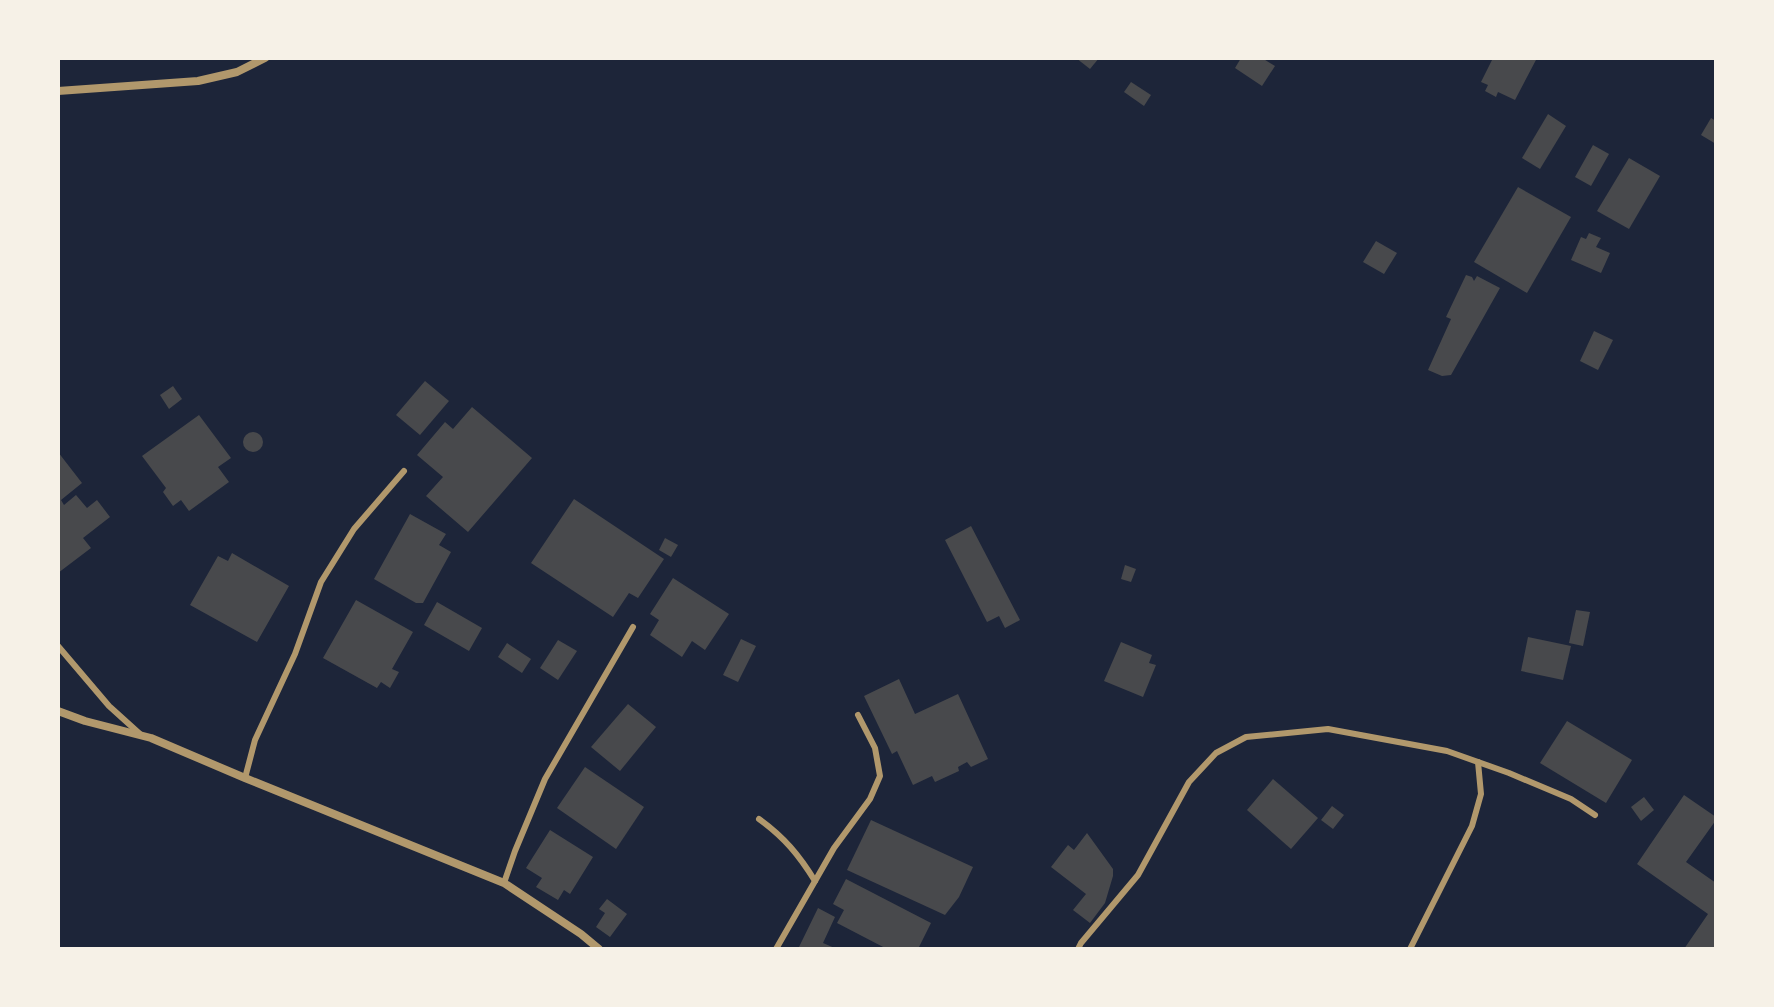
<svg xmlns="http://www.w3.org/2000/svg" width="1774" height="1007" viewBox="0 0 1774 1007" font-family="'Noto Sans',sans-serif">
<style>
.green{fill:#1d2539}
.building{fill:#48494c}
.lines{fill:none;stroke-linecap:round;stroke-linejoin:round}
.service{stroke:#b1986c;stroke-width:6}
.minor{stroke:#b1986c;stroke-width:8}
</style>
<rect width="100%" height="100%" fill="#14213d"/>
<!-- green -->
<rect class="green" x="58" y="58" width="1658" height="891"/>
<!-- building -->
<g class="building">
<polygon points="1076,58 1099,58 1090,69"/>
<polygon points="1241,58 1262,58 1275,66 1262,86 1235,68"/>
<polygon points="1493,58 1537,58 1515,100 1498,92 1496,97 1485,91 1488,85 1481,82"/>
<polygon points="1131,82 1151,95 1144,106 1124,92"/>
<polygon points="1548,114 1566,126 1540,169 1522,158"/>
<polygon points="1711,118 1716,121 1716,144 1701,135"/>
<polygon points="1593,145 1609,154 1591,186 1575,177"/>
<polygon points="1629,158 1660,176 1629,229 1597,211"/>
<polygon points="1518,187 1571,217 1527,293 1474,262"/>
<polygon points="1589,233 1601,238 1596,247 1610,253 1601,273 1571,260 1581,237 1586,239"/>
<polygon points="1376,241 1397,253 1384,274 1363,262"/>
<polygon points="1466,275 1472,277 1474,281 1477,276 1500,288 1451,375 1442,376 1428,370 1451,319 1446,317"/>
<polygon points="1594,331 1613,340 1598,370 1580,361"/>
<polygon points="425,381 449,401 420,435 396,415"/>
<polygon points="173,386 182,399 169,409 160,395"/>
<polygon points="472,407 532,458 468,532 426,496 443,477 417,455 445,422 453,429"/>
<polygon points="199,415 231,458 218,467 229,482 189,511 181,500 173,506 163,492 166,488 142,456"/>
<circle cx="253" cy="442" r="10"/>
<polygon points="58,452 82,483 61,500 64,505 76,495 87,508 97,500 110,517 83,538 91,548 58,573"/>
<polygon points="574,499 664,559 638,598 629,593 613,617 531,563"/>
<polygon points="410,514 446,534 439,545 451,552 423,603 416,603 374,579"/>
<polygon points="971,526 1020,620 1005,628 999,616 987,622 945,540"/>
<polygon points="665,538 678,545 671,557 659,550"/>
<polygon points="232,553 289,586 257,642 190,605 218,556 228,561"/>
<polygon points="1125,565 1136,569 1131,582 1121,579"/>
<polygon points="673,578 729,614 705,650 692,641 682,657 650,635 659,620 650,614"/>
<polygon points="356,600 413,632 392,669 399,672 390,688 381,682 377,688 323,658"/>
<polygon points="437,602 482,628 469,651 424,625"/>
<polygon points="1576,610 1590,612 1583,646 1569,643"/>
<polygon points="1528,637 1571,646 1563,680 1521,671"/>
<polygon points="741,639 756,646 738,682 723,675"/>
<polygon points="558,640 577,651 558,680 540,668"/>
<polygon points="1121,642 1152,655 1149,663 1156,665 1143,697 1104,681"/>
<polygon points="507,643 531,659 522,673 498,657"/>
<polygon points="899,679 915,714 958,694 988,759 971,767 967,762 958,767 959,771 935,782 932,776 913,785 897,751 892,754 864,696"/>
<polygon points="628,704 656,727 620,771 591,747"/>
<polygon points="1567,721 1632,760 1606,803 1540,763"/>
<polygon points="585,767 644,807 616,849 557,808"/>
<polygon points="1273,779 1318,818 1291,849 1247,810"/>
<polygon points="1684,795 1716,817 1716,820 1686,862 1716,883 1716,949 1684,949 1708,914 1637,864"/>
<polygon points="1644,797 1654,810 1641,821 1631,807"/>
<polygon points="1332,806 1344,815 1333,829 1321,820"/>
<polygon points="871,820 973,867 959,897 945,915 847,870"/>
<polygon points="550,830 593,857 570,894 564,890 558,900 536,887 542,878 526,868"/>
<polygon points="1087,833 1113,869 1113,876 1105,903 1090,923 1073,910 1086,894 1051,867 1068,845 1074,850"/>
<polygon points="846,879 931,923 918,949 887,949 837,923 844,910 833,904"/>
<polygon points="607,899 627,914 610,937 596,927 605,913 599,909"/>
<polygon points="818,908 835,917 823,943 837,949 804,949 799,947"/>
</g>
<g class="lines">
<!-- service -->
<g class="service">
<polyline points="58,646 109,706 140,734"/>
<polyline points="245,778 255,740 295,654 321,582 354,529 404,471"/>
<path d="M759 819C784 837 799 855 815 881"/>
<polyline points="504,883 515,851 545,779 633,627"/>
<polyline points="776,949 834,848 870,799 880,776 875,748 858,715"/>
<polyline points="1078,949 1081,943 1138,875 1189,782 1216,753 1246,737 1328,729 1447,751 1509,773 1571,799 1595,815"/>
<polyline points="1410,949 1472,826 1481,794 1478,762"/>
</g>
<!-- minor -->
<g class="minor">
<polyline points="58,91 198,81 237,72 265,58"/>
<polyline points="58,711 85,721 151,738 245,778 504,883 581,934 599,949"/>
</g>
</g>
<!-- border -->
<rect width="1774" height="1007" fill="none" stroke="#f6f1e7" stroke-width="120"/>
</svg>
